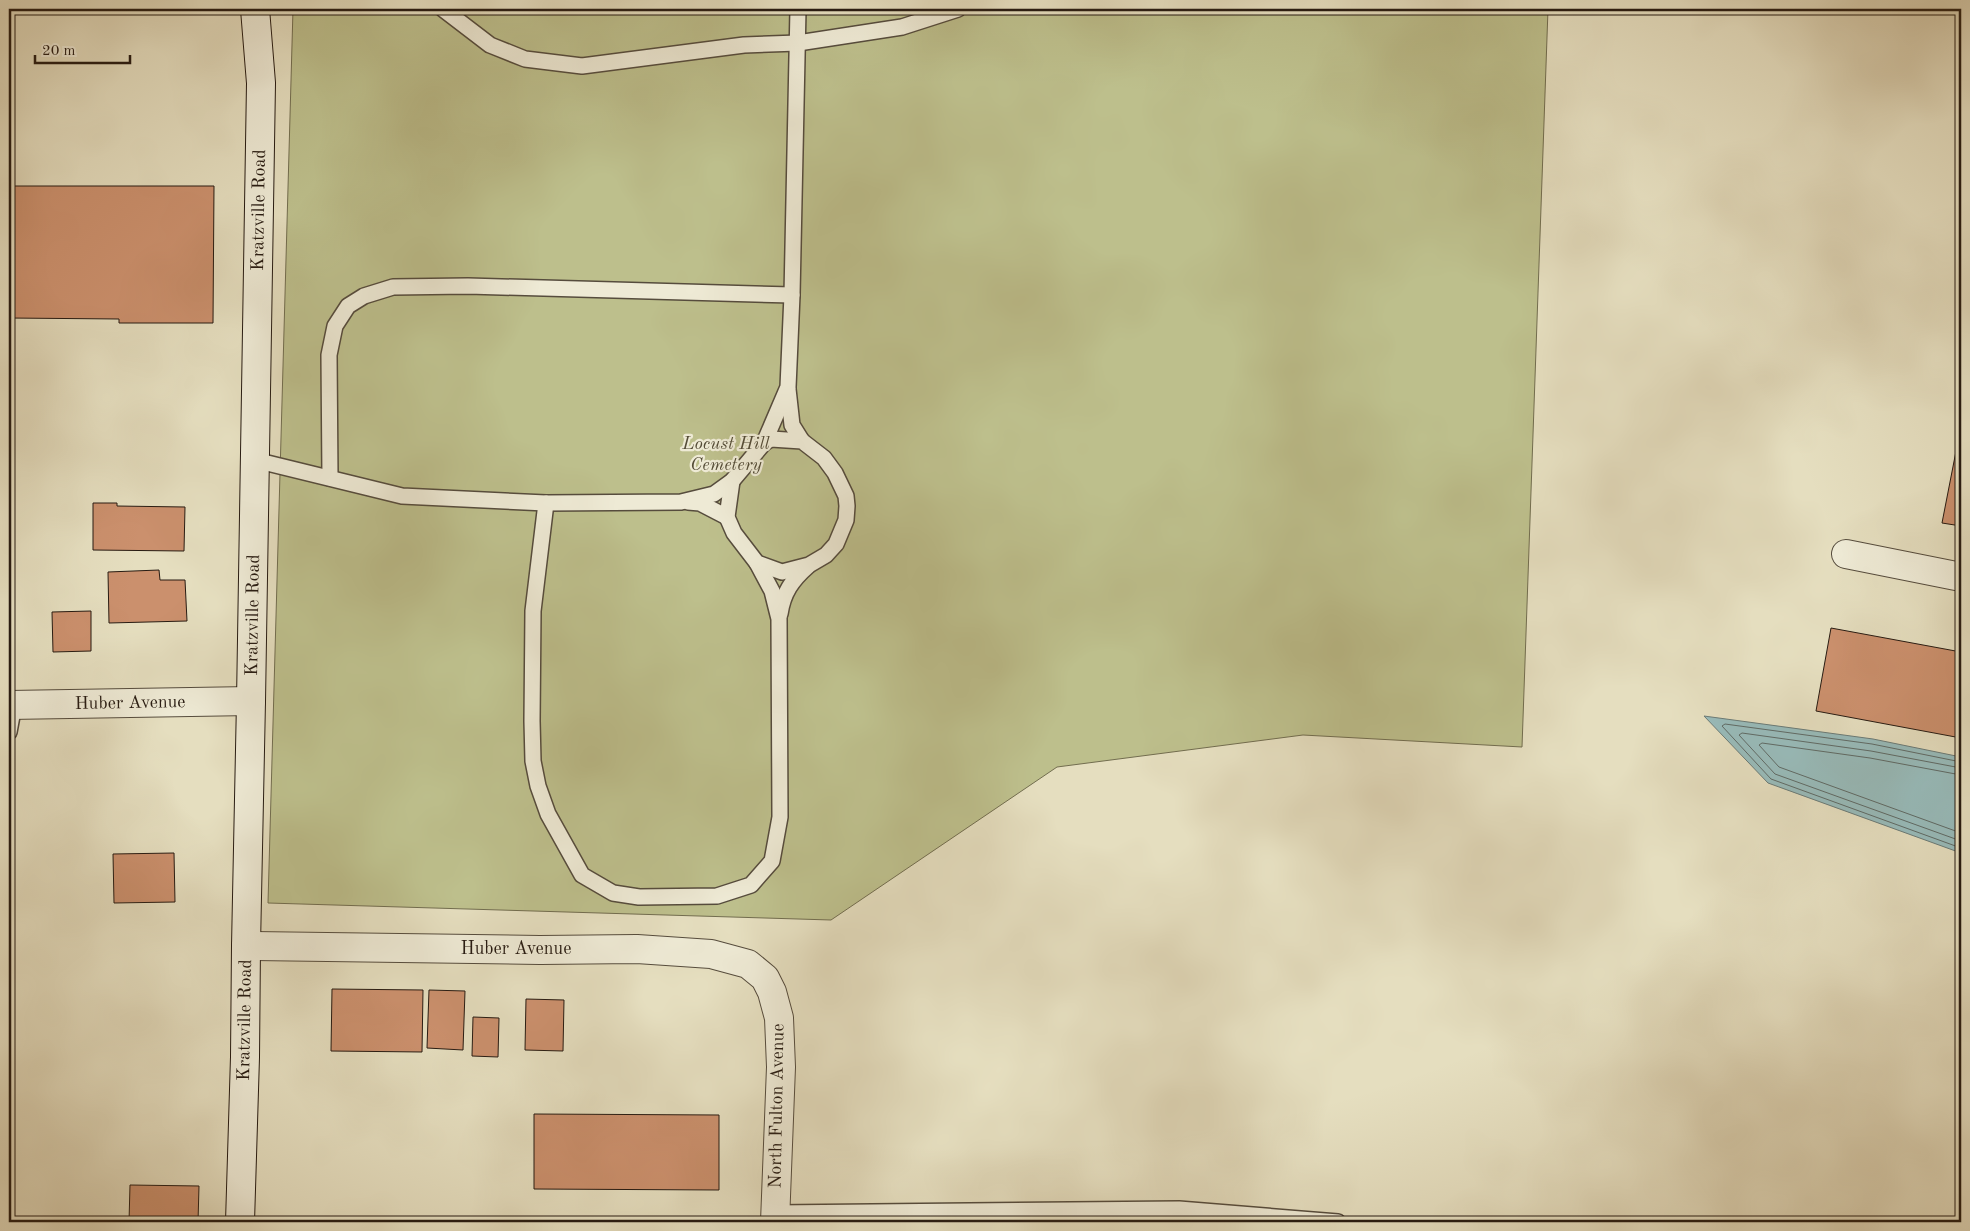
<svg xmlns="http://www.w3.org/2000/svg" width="1970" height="1231" viewBox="0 0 1970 1231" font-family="'Old Standard TT',serif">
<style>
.green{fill:#bdbf8c;stroke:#726d4f}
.water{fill:#98bbba;stroke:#6b7b77}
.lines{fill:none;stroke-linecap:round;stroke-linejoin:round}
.shore{stroke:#606b66;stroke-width:1}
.building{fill:#cb906d;stroke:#271b12}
.service-casing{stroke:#564c3d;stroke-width:18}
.minor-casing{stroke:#564c3d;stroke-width:30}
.secondary-casing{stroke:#271b12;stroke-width:30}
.service{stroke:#eeead5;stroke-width:15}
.minor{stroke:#eeead5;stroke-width:28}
.secondary{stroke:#eeead5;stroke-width:28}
.labels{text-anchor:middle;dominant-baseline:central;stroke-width:4.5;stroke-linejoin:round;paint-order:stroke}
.street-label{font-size:18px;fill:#271b12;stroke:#eeead5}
.park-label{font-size:18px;font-style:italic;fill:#544c37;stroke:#eeead5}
</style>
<rect width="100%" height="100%" fill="#e5debf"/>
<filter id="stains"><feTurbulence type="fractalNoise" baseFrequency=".004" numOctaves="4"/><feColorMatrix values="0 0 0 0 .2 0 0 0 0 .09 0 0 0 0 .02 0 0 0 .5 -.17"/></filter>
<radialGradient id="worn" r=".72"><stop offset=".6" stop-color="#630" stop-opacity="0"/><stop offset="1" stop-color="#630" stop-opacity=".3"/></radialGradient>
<!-- green -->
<polygon class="green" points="293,9 1548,9 1522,747 1303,735 1057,767 831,920 268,903"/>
<!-- water -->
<polygon class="water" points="1704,716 1873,739 1961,757 1961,853 1768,783"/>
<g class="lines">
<!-- shore -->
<g class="shore">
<polyline points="1961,762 1872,744 1725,724 1722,726 1771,779 1961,848"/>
<polyline points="1961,768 1871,751 1742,733 1739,735 1775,774 1961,841"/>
<polyline points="1961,775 1870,758 1762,743 1759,745 1779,767 1961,833"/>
</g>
</g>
<!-- building -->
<g class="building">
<polygon points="9,186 214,186 213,323 119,323 119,319 9,318"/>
<polygon points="1958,441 1961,441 1961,526 1942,523"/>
<polygon points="93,503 117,503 117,506 185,507 184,551 93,550"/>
<polygon points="159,570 160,580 185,580 187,621 109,623 108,572"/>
<polygon points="91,611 91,651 53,652 52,612"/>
<polygon points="1831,628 1961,652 1961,738 1816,711"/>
<polygon points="174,853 175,902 114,903 113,854"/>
<polygon points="332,989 423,990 422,1052 331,1051"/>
<polygon points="429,990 465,991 463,1050 427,1048"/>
<polygon points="526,999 564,1000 563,1051 525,1050"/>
<polygon points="473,1017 499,1018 498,1057 472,1056"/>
<polygon points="534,1114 719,1115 719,1190 534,1189"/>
<polygon points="130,1185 199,1186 198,1222 129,1222"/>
</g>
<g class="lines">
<!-- service casing -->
<g class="service-casing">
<g id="service">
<polyline points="443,9 490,45 525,59 582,66 744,45 798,43 902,27 958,9"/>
<polyline points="788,389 792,425 802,441"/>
<polyline points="255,460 402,496 546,503 681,502 714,494 732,481 764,443 788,387 792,295 798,9"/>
<polyline points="330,478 329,355 335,326 348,306 364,296 393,287 468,286 792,295"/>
<polyline points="732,481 727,517 734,533 757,563 782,572 809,565 826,555 836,544 846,520 847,506 846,496 835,473 824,458 802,441 771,439 764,443"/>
<polyline points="688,502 700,503 727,517"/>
<polyline points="546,503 533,611 532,721 533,761 538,786 548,814 582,875 613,893 639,897 717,896 751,885 772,861 780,817 779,619 772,591 757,563"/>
<path d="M780 614C783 593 792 580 808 566"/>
<polyline points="9,732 14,705"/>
<polyline points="775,1213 1179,1209 1338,1222"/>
</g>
</g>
<!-- minor casing -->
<g class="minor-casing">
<g id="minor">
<polyline points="1846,554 1961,577"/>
<polyline points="9,705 251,701"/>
<polyline points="246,946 540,950 637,949 711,954 748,964 765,978 772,992 779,1018 781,1067 775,1222"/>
</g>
</g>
<!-- secondary casing -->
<g class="secondary-casing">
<polyline id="secondary" points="240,1222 245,1057 246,946 251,701 261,83 255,9"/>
</g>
<!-- service -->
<use href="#service" class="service"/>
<!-- minor -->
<use href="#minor" class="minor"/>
<!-- secondary -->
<use href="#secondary" class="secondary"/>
</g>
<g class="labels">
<!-- street labels -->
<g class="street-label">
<text transform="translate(259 210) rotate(-89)">Kratzville Road</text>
<text transform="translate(253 615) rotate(-89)">Kratzville Road</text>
<text transform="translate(130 703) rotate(-1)">Huber Avenue</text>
<text x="516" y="949">Huber Avenue</text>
<text transform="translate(245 1020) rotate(-89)">Kratzville Road</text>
<text transform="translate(777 1106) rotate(-89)">North Fulton Avenue</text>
</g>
<!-- park labels -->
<g class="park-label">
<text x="726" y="444">Locust Hill<tspan x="726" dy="21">Cemetery</tspan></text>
</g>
</g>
<!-- margin -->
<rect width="1970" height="1231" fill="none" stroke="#e5debf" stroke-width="30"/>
<rect x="10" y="10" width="1950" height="1211" fill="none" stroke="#271b12" stroke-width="2.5"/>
<rect x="15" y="15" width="1940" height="1201" fill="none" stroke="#271b12"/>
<!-- scale -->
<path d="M35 55v8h95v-8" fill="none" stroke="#271b12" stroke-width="2.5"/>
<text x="42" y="55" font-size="15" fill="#271b12" stroke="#eeead5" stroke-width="4" paint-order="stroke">20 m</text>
<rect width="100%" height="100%" filter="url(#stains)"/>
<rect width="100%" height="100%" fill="url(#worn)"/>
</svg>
